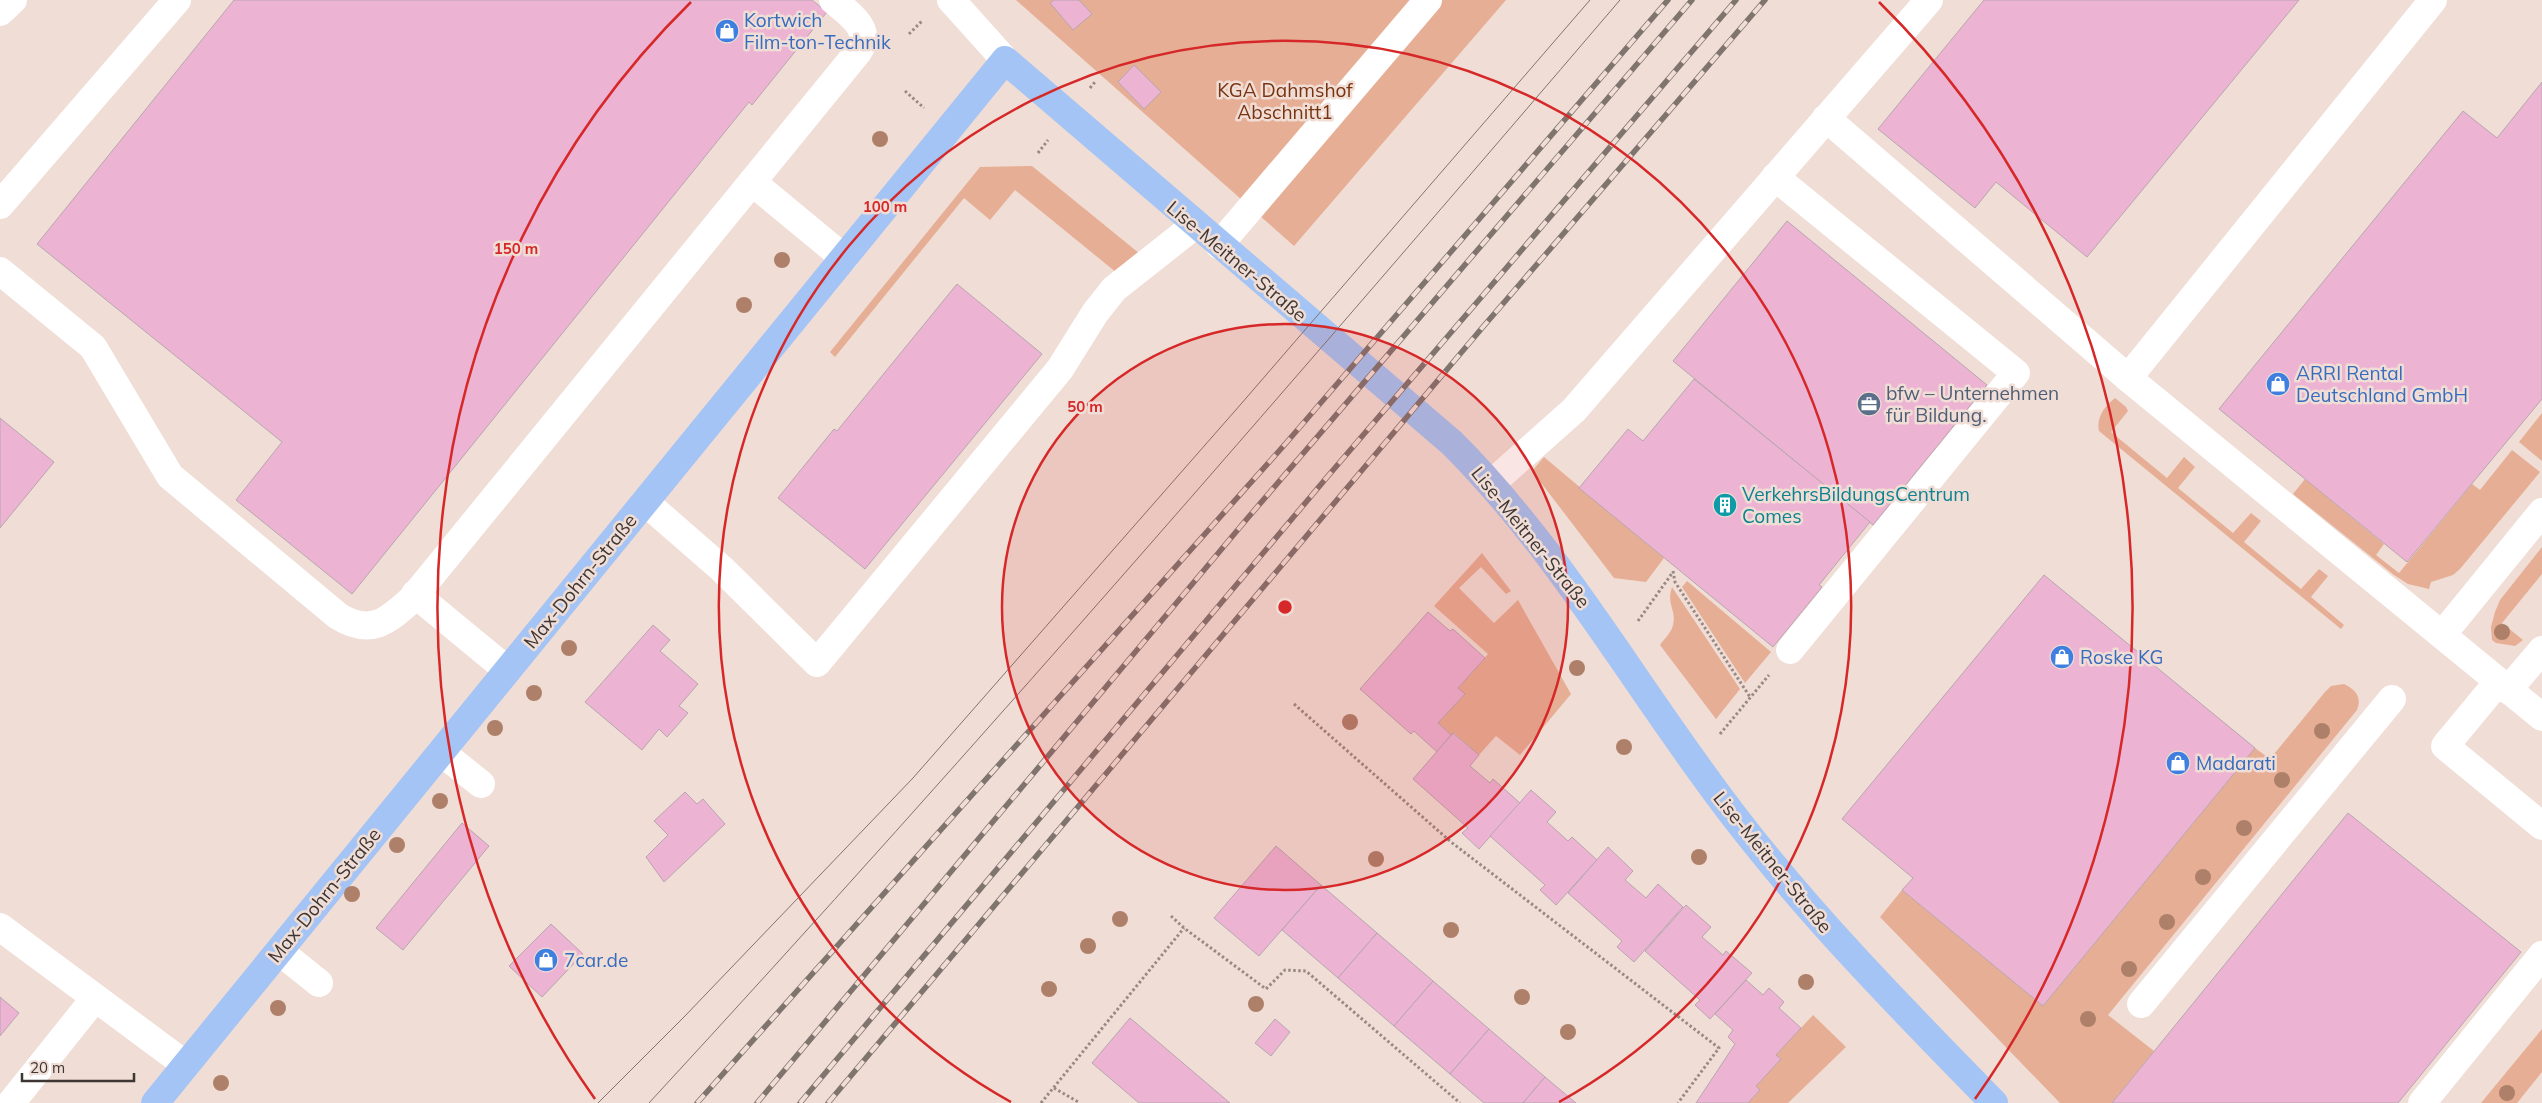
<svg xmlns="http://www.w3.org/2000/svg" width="2542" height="1103" viewBox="0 0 2542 1103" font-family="Mulish,sans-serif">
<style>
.green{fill:#e6ae95}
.building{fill:#ecb3d2;stroke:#b7a6af}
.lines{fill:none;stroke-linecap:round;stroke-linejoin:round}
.path{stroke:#978a84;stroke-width:3;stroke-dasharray:2.5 2.5;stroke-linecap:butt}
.minor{stroke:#fff;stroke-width:28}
.major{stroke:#a3c4f4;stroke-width:28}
.tram{stroke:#80746f;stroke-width:1}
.rail-casing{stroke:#80746f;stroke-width:5.5}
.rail{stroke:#f0ddd5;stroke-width:4;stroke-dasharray:11;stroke-linecap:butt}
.tree{fill:#ae8069}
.ring{fill:none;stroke:#d62828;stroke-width:2.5}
.labels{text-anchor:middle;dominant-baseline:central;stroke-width:5;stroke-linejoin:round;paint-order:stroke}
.shop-label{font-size:19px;fill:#366cbe;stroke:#f0ddd5;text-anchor:start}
.park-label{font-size:19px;fill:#783410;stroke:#f0ddd5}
.street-label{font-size:19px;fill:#3d3633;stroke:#f0ddd5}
.service-label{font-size:19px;fill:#4e5e75;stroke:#f0ddd5;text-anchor:start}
.culture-label{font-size:19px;fill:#0d838f;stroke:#f0ddd5;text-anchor:start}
.centre{fill:#d62828;stroke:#f0ddd5;stroke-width:2.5}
.ring-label{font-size:15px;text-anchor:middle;font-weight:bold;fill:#d62828;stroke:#f0ddd5;stroke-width:5;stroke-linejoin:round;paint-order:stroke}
</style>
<rect width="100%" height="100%" fill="#f0ddd5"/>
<!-- green -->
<g class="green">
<polygon points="1016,0 1506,0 1294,246"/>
<polygon points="1032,166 1145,258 1117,273 1015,190 990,220 964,198 835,357 830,352 980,167"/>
<path d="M2115 398 2126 407 2128 411 2111 432 2167 478 2184 457 2195 467 2178 488 2233 533 2251 513 2261 521 2244 542 2301 589 2319 569 2328 576 2311 597 2344 625 2341 629 2099 431C2096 417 2105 406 2115 398Z"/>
<polygon points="2542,413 2542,461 2519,442"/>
<polygon points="2512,450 2540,472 2460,569 2453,575 2431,582 2429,589 2408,584 2394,575 2293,494 2305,479 2384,544 2376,555 2399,573 2472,484 2480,490"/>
<polygon points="1544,457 1664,558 1646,582 1614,578 1532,471"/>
<polygon points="2542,547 2542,574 2502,623 2523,640 2515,646 2496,643 2492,640 2491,627 2495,612 2500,600"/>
<polygon points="1482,553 1511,591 1506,594 1481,567 1459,588 1494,623 1518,600 1571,694 1520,755 1496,736 1479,755 1454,733 1451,735 1438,723 1464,694 1458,688 1488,654 1434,606"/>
<polygon points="1687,581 1771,652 1745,683 1682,587"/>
<path d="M1672 587 1740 689 1716 719 1660 645C1664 639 1672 632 1673 625 1677 610 1666 605 1672 587Z"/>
<path d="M2344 684C2356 690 2362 697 2357 710L2108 1015 2154 1051 2112 1103H2060L1880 917 1902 890 2043 1006 2255 748 2270 759 2325 692 2331 686Z"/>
<polygon points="1813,1015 1846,1047 1788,1103 1748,1103 1760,1090 1756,1086 1781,1059 1776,1055"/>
<polygon points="2542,1029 2542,1072 2517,1103 2481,1103"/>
</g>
<!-- building -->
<g class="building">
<polygon points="234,0 812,0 827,12 752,105 749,102 352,594 236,500 282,442 37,244"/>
<polygon points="1054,0 1079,0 1092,14 1073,30 1050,3"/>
<polygon points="1984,0 2299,0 2087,257 1996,182 1975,208 1878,129"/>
<polygon points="1134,65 1161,92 1144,109 1118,82"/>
<polygon points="2542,82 2542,399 2407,562 2219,409 2463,111 2497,138"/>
<polygon points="1787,221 1987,385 1873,525 1673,361"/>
<polygon points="957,284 1042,354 865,569 778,498 834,429 837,431"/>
<polygon points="1694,379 1870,522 1819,585 1822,587 1773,647 1579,488 1628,429 1643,441"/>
<polygon points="0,418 54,462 0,528"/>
<polygon points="2044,575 2255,748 2043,1006 1902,890 1913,878 1842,819"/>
<polygon points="1428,612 1450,631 1453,629 1485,658 1458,688 1465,694 1438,723 1451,735 1437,752 1414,731 1411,734 1360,689"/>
<polygon points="653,625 670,640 660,651 698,684 679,706 688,713 667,737 659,729 642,750 585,702"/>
<polygon points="1453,733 1479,755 1470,766 1490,783 1493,779 1520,803 1479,849 1462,833 1468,828 1413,779"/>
<polygon points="1531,790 1556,812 1547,822 1568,841 1572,837 1597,860 1556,905 1540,890 1545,885 1490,836"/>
<polygon points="685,792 697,804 703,799 725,824 664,882 646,857 668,835 654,821"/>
<polygon points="2348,813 2521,952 2398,1103 2112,1103"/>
<polygon points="462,823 489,846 403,950 376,928"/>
<polygon points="1276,846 1321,885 1259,956 1214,918"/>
<polygon points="1608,847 1633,871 1625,880 1646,898 1658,884 1683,907 1634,962 1617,947 1622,941 1568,893"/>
<polygon points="1321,885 1377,933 1338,978 1282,930"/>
<polygon points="1686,905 1711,927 1702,937 1723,955 1726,951 1752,973 1710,1019 1695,1005 1700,1000 1645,951"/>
<polygon points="551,924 583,954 542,997 509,966"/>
<polygon points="1377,933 1433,981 1394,1026 1338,978"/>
<polygon points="1746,980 1763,995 1769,988 1784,1002 1779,1008 1801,1028 1776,1055 1781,1059 1756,1086 1760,1090 1748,1103 1696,1103 1735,1044 1728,1037 1733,1030 1715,1014"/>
<polygon points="1433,981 1489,1029 1450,1074 1394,1026"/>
<polygon points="0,997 19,1013 0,1036"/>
<polygon points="1130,1018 1230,1103 1139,1103 1092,1063"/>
<polygon points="1275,1019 1290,1032 1271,1056 1255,1043"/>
<polygon points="1489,1029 1545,1077 1523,1103 1484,1103 1450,1074"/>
<polygon points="1545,1077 1576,1103 1523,1103"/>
</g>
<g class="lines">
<!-- path -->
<g class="path">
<polyline points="909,34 923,20"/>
<polyline points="1090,88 1095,82"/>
<polyline points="905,91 924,108"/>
<polyline points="1038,153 1048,140"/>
<polyline points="1673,571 1675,582 1750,697"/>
<polyline points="1638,621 1673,572"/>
<polyline points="1294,704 1451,842 1719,1048 1678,1103"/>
<polyline points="1720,734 1769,675"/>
<polyline points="1171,916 1184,928 1266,989 1285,970 1306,971 1460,1103"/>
<polyline points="1054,1088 1080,1103"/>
<polyline points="1041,1103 1184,928"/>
</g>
<!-- minor -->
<g class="minor">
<polyline points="951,0 1005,60"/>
<polyline points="0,12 13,0"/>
<polyline points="1826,118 2128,378 2542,717"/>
<polyline points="1775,177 2016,373 1790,650"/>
<polyline points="752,182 844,258"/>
<polyline points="0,205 177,0"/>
<polyline points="1219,245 1428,0"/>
<path d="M0 271 93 347 170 476 338 616C370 636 387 622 412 599L858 52C874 29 849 14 833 0"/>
<polyline points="2128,378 2433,0"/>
<polyline points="1492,483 1574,410 1929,0"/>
<polyline points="645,502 722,569 817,663 1060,369 1095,313 1114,289 1195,225"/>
<polyline points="415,594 507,670"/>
<polyline points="2442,635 2542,512"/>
<polyline points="2498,682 2445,746 2542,826"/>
<polyline points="2508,690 2542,650"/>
<polyline points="441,752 481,784"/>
<polyline points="0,927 186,1065"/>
<polyline points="279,951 319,983"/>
<polyline points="2141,1004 2392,699"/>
<polyline points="11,1103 95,998"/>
<polyline points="2422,1103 2542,955"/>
</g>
<!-- major -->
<path class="major" d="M155 1103 1005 60 1452 443C1565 556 1639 694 1737 820 1815 921 1905 1012 1994 1103"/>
<!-- tram -->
<g class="tram">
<polyline points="598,1103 684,1017 913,778 1241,404 1590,0"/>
<path d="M649 1103C981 743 1302 372 1620 0"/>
</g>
<!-- rail casing -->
<g class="rail-casing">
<g id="rail">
<polyline points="697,1103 1287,442 1668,0"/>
<polyline points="757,1103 1246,520 1692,0"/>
<polyline points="800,1103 1328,476 1736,0"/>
<polyline points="828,1103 1482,328 1765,0"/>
</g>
</g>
<!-- rail -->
<use href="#rail" class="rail"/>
</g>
<!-- trees -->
<g class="tree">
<circle cx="880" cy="139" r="8"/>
<circle cx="782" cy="260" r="8"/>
<circle cx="744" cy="305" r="8"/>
<circle cx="2502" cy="632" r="8"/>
<circle cx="569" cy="648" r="8"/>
<circle cx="1577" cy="668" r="8"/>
<circle cx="534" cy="693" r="8"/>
<circle cx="1350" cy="722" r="8"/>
<circle cx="495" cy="728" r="8"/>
<circle cx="2322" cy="731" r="8"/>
<circle cx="1624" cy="747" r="8"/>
<circle cx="2282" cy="780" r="8"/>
<circle cx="440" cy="801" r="8"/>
<circle cx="2244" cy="828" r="8"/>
<circle cx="397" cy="845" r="8"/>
<circle cx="1699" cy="857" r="8"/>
<circle cx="1376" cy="859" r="8"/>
<circle cx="2203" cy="877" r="8"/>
<circle cx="352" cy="894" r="8"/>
<circle cx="1120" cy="919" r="8"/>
<circle cx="2167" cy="922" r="8"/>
<circle cx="1451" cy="930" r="8"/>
<circle cx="1088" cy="946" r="8"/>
<circle cx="2129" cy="969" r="8"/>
<circle cx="1806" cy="982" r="8"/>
<circle cx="1049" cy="989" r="8"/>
<circle cx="1522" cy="997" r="8"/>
<circle cx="1256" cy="1004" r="8"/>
<circle cx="278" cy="1008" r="8"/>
<circle cx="2088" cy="1019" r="8"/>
<circle cx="1568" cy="1032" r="8"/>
<circle cx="221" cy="1083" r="8"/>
<circle cx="2507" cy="1093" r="8"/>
</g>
<!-- distance rings -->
<circle cx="1285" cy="607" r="283" fill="#d62828" fill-opacity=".12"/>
<g class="ring">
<circle cx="1285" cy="607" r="283"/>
<path d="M1011 1102A566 566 0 1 1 1559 1102"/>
<path d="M595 1099A848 848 0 0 1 691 2M1879 2A848 848 0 0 1 1975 1099"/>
</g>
<!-- icons -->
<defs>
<g id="shop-disc" transform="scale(1.25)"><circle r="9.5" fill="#3f7fe0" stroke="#f0ddd5"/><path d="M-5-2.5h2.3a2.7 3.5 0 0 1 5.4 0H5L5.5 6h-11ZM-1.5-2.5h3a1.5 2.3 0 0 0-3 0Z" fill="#fff"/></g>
<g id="office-disc" transform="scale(1.25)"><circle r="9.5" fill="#5c6f8a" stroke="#f0ddd5"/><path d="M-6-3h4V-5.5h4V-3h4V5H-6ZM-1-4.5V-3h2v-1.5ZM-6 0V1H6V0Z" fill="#fff"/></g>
<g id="building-disc" transform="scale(1.25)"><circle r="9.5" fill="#0f9aa8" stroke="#f0ddd5"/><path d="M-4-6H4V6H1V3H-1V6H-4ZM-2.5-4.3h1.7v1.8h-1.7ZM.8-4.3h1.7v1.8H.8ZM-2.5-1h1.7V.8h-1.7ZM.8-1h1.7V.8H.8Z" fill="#fff"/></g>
</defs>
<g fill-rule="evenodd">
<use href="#shop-disc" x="727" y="31"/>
<use href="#shop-disc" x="2278" y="384"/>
<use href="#office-disc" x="1869" y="404"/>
<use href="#building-disc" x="1725" y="505"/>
<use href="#shop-disc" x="2062" y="657"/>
<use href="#shop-disc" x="2178" y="763"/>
<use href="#shop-disc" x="546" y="960"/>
</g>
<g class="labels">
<!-- shop labels -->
<g class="shop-label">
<text x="744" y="20">Kortwich<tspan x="744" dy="22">Film-ton-Technik</tspan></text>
<text x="2296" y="373">ARRI Rental<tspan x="2296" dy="22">Deutschland GmbH</tspan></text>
<text x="2080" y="657">Roske KG</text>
<text x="2196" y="763">Madarati</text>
<text x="564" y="960">7car.de</text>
</g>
<!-- park labels -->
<g class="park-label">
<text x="1285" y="90">KGA Dahmshof<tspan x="1285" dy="22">Abschnitt1</tspan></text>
</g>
<!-- street labels -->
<g class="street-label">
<text transform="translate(1237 261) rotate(40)">Lise-Meitner-Straße</text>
<text transform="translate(1531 537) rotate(51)">Lise-Meitner-Straße</text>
<text transform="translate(580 581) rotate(-51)">Max-Dohrn-Straße</text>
<text transform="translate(1773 862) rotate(51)">Lise-Meitner-Straße</text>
<text transform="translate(324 895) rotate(-51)">Max-Dohrn-Straße</text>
</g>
<!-- service labels -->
<g class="service-label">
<text x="1886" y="393">bfw – Unternehmen<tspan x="1886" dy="22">für Bildung.</tspan></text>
</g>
<!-- culture labels -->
<g class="culture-label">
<text x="1742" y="494">VerkehrsBildungsCentrum<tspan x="1742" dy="22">Comes</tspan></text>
</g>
</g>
<circle cx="1285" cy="607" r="8" class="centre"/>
<g class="ring-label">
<text x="885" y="212">100 m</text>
<text x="516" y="254">150 m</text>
<text x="1085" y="412">50 m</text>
</g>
<!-- scale -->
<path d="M22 1073v8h112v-8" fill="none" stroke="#3d3633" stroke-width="2.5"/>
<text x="30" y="1073" font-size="15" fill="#3d3633" stroke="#f0ddd5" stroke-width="4" paint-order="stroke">20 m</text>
</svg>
